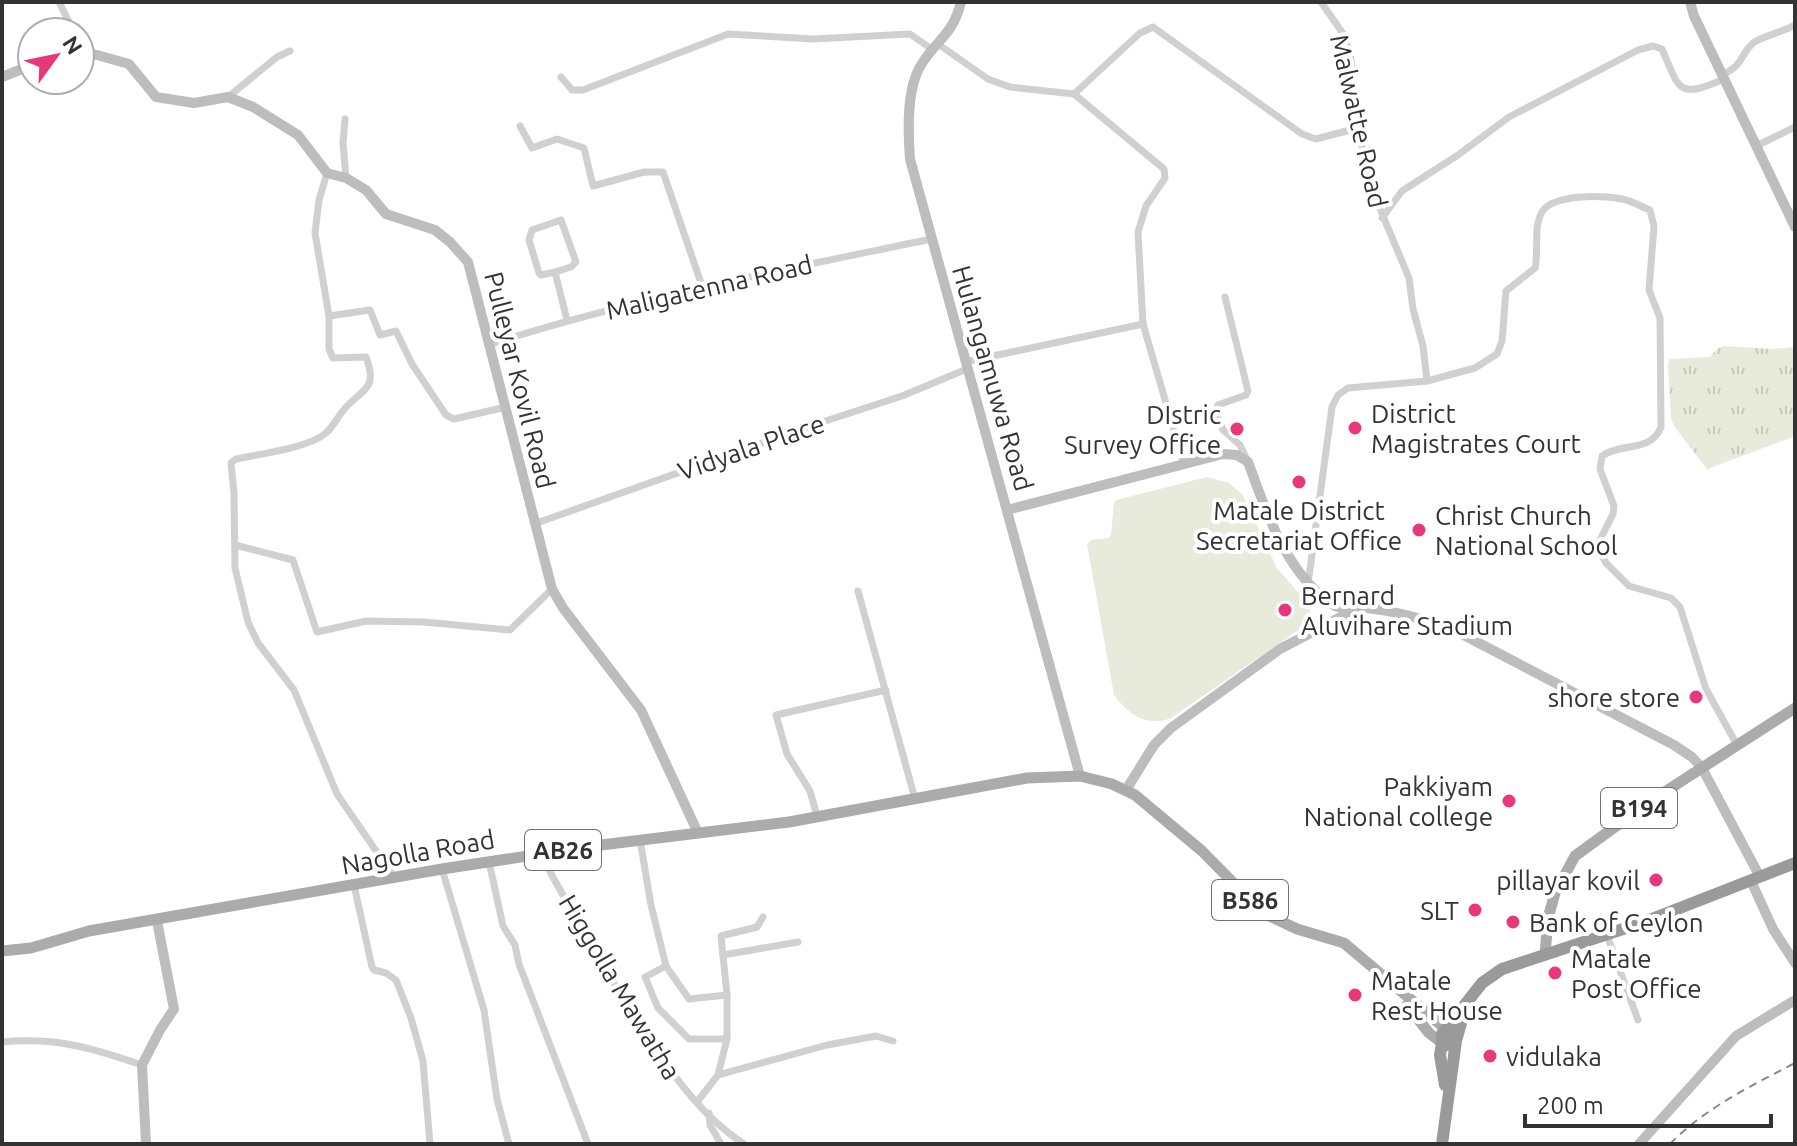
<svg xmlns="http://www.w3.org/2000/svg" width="1797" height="1146" viewBox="0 0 1797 1146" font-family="Ubuntu,sans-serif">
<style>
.grass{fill:url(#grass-tufts)}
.pitch{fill:#e8eadb}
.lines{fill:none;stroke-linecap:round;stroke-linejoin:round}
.street{stroke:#d0d0d0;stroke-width:7}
.secondary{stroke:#bdbdbd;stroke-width:10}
.primary{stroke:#ababab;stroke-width:11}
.highway{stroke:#9a9a9a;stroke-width:12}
.rail{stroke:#888;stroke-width:2;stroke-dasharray:8 6;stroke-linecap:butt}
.poi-dot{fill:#e8377a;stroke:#fff;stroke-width:3}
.labels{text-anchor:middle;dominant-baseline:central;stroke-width:8;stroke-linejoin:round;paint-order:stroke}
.shield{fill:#fff;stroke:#707070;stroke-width:2}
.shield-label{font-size:24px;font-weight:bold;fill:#333}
.street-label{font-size:26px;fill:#333;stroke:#fff}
.poi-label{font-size:26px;fill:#333;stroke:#fff;text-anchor:start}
</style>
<defs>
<pattern id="grass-tufts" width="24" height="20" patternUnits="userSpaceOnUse" patternTransform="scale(2)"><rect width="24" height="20" fill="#e8eadb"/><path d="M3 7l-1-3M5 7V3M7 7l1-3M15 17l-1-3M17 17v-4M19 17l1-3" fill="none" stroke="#c7c9bc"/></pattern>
</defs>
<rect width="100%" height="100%" fill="#fff"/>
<!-- grass -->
<polygon class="grass" points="1724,346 1772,349 1795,347 1795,436 1707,469 1674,426 1671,418 1668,364 1670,359 1710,357 1718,348"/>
<!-- pitch -->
<path class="pitch" d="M1207 477 1229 483 1242 494 1277 568 1307 603 1312 617 1310 622 1171 718C1147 728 1128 714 1114 695L1087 544 1091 540 1108 538 1111 535 1114 503 1116 500Z"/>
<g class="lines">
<!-- street -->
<g class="street">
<polyline points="59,2 69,22 69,32"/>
<polyline points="1321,2 1344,35 1351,60 1358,128 1370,185 1409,278 1413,309 1423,346 1427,381"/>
<polyline points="938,44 988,79 1010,87 1074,94 1164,169 1165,178 1146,206 1138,232 1143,324 1184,465"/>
<path d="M1722 75C1745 64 1739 56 1753 43 1762 36 1783 32 1795 25"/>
<polyline points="561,77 572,90 583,90 728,34 813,39 910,34 933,50"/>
<polyline points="1074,94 1140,33 1153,27 1302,134 1316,139 1358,128"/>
<polyline points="228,97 277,57 290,51"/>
<polyline points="345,119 343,143 346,178"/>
<polyline points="520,126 532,148 557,139 584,148 593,186 644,172 663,172 702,286"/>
<polyline points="1756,146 1795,127"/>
<path d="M327 173 319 200 315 233 329 316V349L333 358 366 357C377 386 366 388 349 404 340 412 335 425 326 433 309 448 259 454 236 459L231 463 234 493 235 568 248 622 258 643 294 690 337 794 394 877"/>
<path d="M1382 218 1402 191 1458 155 1509 117 1638 50 1653 46 1662 49C1680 91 1678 99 1724 79"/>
<polyline points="555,272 571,267 576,262 561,220 532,230 529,240 539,273 541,275 555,272 567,320"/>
<polyline points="1225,297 1248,391 1246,395 1218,405 1216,411 1223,430 1240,445 1247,460"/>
<polyline points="329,316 370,310 380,335 396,331 412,364 446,415 454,419 506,407"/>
<path d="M491 344C635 298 783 270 931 239"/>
<polyline points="965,362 1143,324"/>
<polyline points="534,524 807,427 902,396 967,369"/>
<polyline points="235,545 293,560 317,632 366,621 424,622 510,630 552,589"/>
<path d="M1308 584 1332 407 1338 395 1348 388 1427 381 1475 368 1497 354 1502 341 1506 291 1535 268C1539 251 1533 227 1542 212 1553 193 1608 195 1626 200 1634 202 1642 207 1650 210L1654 226 1649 290 1660 318 1661 427C1651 453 1621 442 1602 456L1600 469 1614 506 1613 514 1600 540V552L1606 563 1629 586 1671 598 1680 607 1706 689 1737 745"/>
<polyline points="858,591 915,799"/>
<polyline points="817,816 810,791 787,754 776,715 886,690"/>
<polyline points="640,840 651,905 666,966 689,999 727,995 721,936 757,927 763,917"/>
<path d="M540 854C570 908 600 962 633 1014 664 1062 695 1112 744 1144"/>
<polyline points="489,862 503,926 515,945 519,964 588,1144"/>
<polyline points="442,869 484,1010 497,1099 509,1144"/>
<polyline points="354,885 372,967 374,970 386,973 396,980 411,1018 423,1061 430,1144"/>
<polyline points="1607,935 1638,1020"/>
<polyline points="723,955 798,942"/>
<polyline points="666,966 645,977 658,1008 689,1039 727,1039 727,995"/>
<path d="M2 1042C57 1037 92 1048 142 1065"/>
<polyline points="718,1075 827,1045 876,1036 893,1041"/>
<polyline points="697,1102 718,1075 727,1039"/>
<polyline points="709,1113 710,1125 721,1144"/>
</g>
<!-- secondary -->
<g class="secondary">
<path d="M961 2C953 35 937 39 921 65 906 89 908 132 910 159L1080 776"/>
<polyline points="1690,2 1694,16 1795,227"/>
<polyline points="80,53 97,55 129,64 156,97 194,103 228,97 253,107 298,135 327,173 346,178 366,190 386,214 435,230 450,242 468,262 552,589 563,608 641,710 698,833"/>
<polyline points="2,77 32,65"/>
<path d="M1007 510 1223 454 1237 455 1248 462C1266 510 1281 560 1321 596 1327 601 1333 607 1342 608 1350 609 1358 607 1366 608 1397 611 1427 620 1456 631L1674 745 1692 757 1702 768 1760 877"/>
<polyline points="1126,790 1154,745 1171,728 1280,649 1356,609"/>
<polyline points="1751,881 1773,929 1795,963"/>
<polyline points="146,1144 142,1065 160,1030 174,1009 157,921"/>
<polyline points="1639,1144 1736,1036 1795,1000"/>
</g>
<!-- primary -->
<g class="primary">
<polyline points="2,951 31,948 89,931 442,869 593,846 789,822 1027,778 1080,776 1112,784 1135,795 1202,851 1263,913 1297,929 1344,943 1447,1030"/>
<polyline points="1545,955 1548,918 1555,893 1575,856 1649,802 1795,708"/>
<polyline points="1407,1005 1429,1033 1442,1043"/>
</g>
<!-- highway -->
<g class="highway">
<polyline points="1447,1030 1456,1037 1452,1046 1442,1043 1442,1034 1482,983 1502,969 1644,922 1795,863"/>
<polyline points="1442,1043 1440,1055 1445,1085"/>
<polyline points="1442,1144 1456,1041 1465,1009"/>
</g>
<!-- rail -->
<path class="rail" d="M1670 1144C1705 1108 1751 1086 1795 1063"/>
</g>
<!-- markers -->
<g class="poi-dot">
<circle cx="1355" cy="428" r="8"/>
<circle cx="1237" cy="429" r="8"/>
<circle cx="1299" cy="482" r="8"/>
<circle cx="1419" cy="530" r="8"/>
<circle cx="1285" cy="610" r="8"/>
<circle cx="1696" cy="697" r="8"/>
<circle cx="1509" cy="801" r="8"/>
<circle cx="1656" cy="880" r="8"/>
<circle cx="1475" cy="910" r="8"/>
<circle cx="1513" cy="922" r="8"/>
<circle cx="1555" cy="973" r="8"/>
<circle cx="1355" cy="995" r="8"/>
<circle cx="1490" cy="1056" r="8"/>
</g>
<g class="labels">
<!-- shield labels -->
<g class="shield">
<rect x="1601" y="788" width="76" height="40" rx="6"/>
<rect x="525" y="830" width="76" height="40" rx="6"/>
<rect x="1212" y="880" width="76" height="40" rx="6"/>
</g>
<g class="shield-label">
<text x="1639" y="808">B194</text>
<text x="563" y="850">AB26</text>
<text x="1250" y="900">B586</text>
</g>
<!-- street labels -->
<g class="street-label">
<text transform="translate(1359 121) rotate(77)">Malwatte Road</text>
<text transform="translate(709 287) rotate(-13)">Maligatenna Road</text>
<text transform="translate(993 378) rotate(74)">Hulangamuwa Road</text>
<text transform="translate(520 380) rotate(76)">Pulleyar Kovil Road</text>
<text transform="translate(751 447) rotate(-19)">Vidyala Place</text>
<text transform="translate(418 852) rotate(-10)">Nagolla Road</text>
<text transform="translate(620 987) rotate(59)">Higgolla Mawatha</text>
</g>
<!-- poi labels -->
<g class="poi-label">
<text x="1371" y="413">District<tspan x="1371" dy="30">Magistrates Court</tspan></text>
<text x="1221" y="414" text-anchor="end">DIstric<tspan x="1221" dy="30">Survey Office</tspan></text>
<text x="1299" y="510" text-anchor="middle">Matale District<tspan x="1299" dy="30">Secretariat Office</tspan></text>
<text x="1435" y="515">Christ Church<tspan x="1435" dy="30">National School</tspan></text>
<text x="1301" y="595">Bernard<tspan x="1301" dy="30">Aluvihare Stadium</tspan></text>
<text x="1680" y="697" text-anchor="end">shore store</text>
<text x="1493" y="786" text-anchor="end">Pakkiyam<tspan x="1493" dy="30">National college</tspan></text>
<text x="1640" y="880" text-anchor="end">pillayar kovil</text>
<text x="1459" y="910" text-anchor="end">SLT</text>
<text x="1529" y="922">Bank of Ceylon</text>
<text x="1571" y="958">Matale<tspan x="1571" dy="30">Post Office</tspan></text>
<text x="1371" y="980">Matale<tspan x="1371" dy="30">Rest House</tspan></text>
<text x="1506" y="1056">vidulaka</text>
</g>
</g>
<!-- border -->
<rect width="1797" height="1146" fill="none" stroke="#333333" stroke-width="8"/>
<!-- north arrow -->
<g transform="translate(56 56) rotate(57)"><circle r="38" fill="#ffffff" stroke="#adadad" stroke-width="2"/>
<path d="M0-6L14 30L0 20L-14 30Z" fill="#e8377a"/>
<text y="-12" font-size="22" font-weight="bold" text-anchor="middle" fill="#333333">N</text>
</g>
<!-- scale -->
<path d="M1525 1114v12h246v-12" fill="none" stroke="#333333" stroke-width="4"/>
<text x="1537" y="1114" font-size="24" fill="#333333" stroke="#ffffff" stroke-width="6" paint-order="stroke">200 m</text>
</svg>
